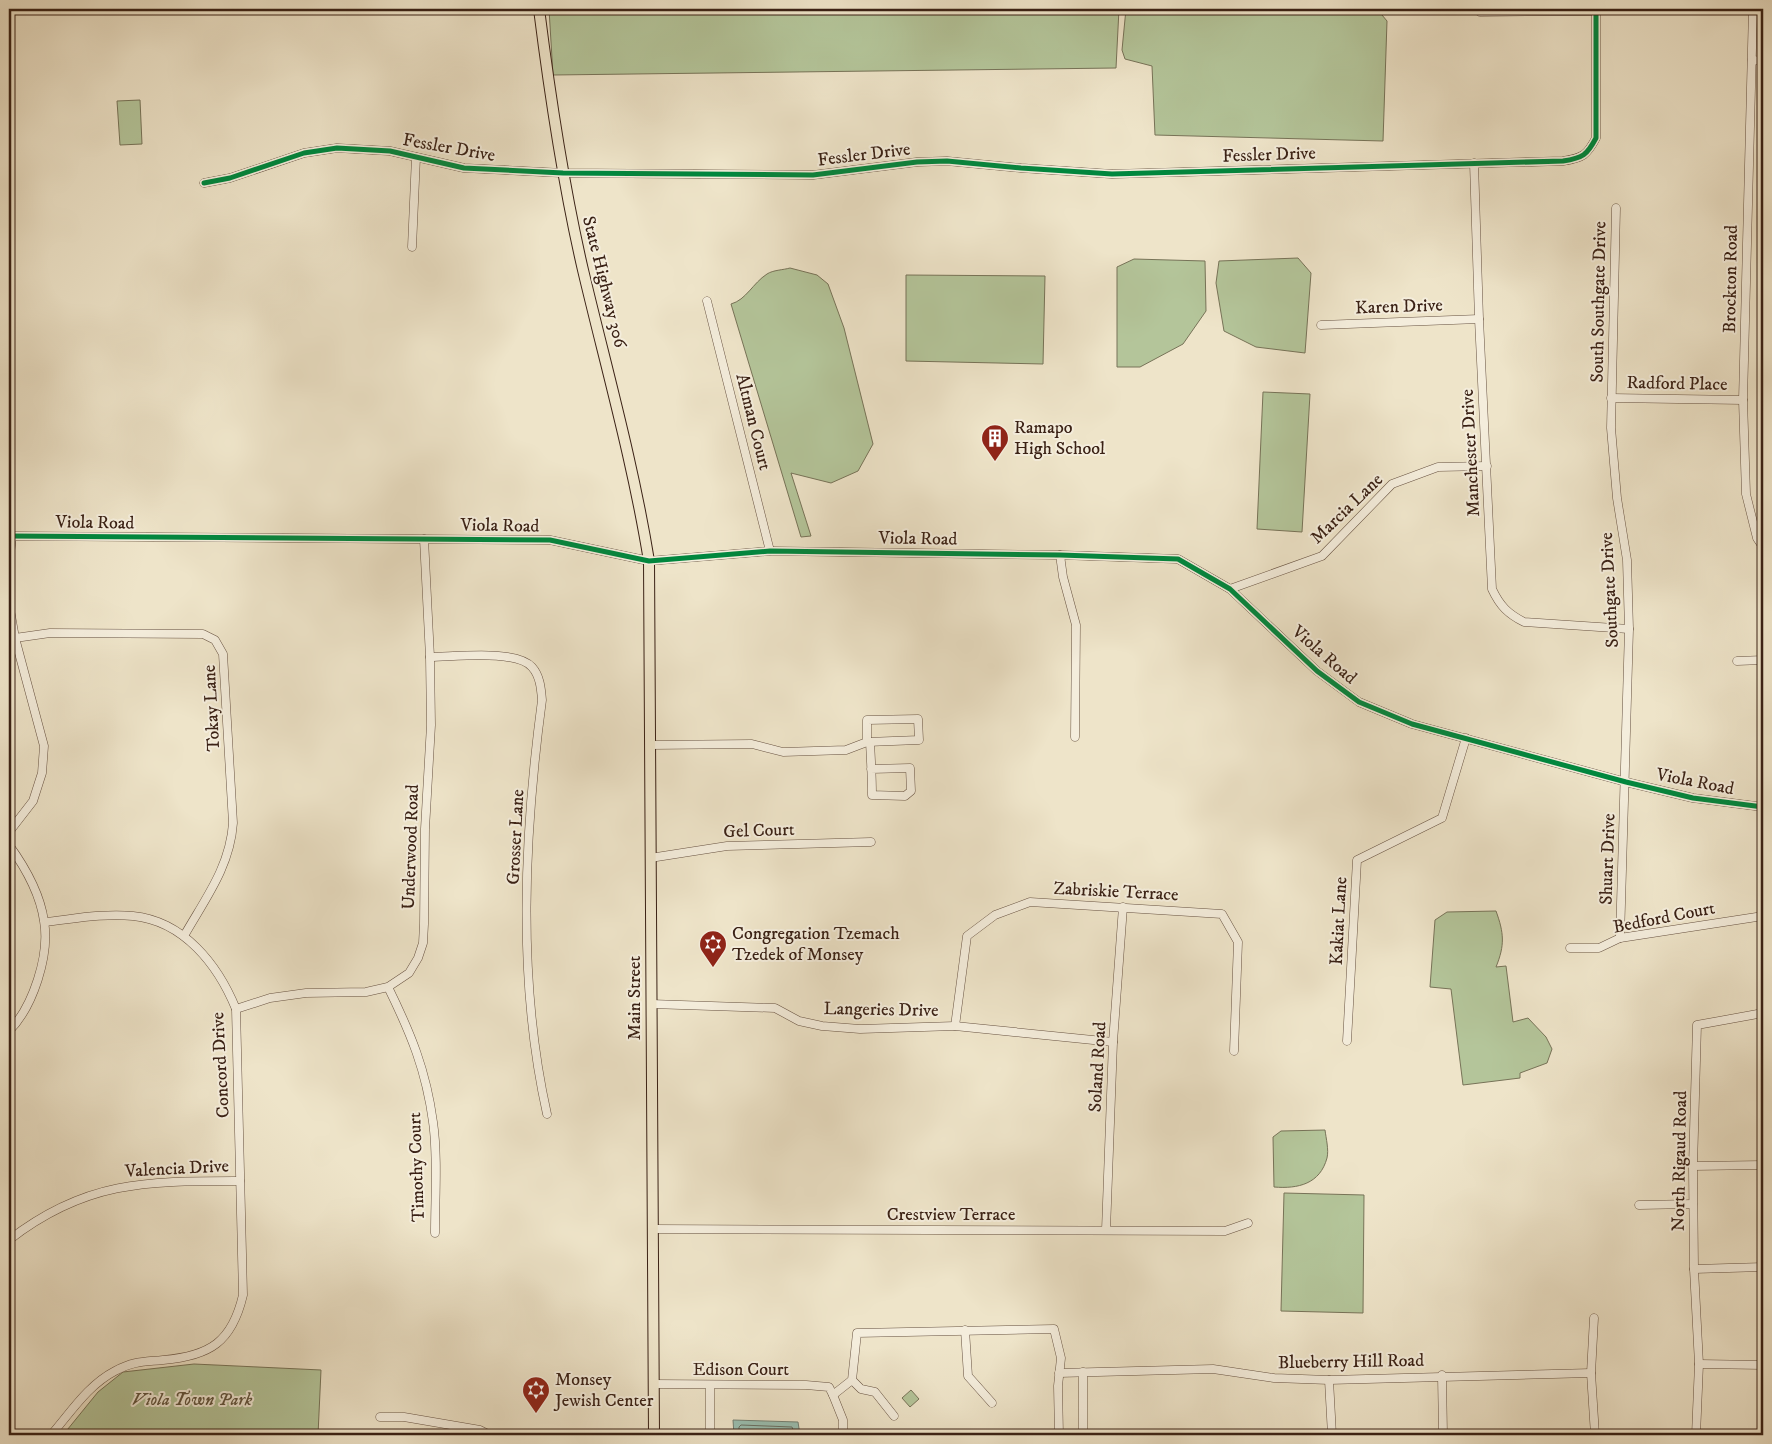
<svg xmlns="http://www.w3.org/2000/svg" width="1772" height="1444" viewBox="0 0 1772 1444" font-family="'IM FELL DW Pica',serif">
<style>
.green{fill:#b4c59a;stroke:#777358}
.water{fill:#9abfb1;stroke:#748073}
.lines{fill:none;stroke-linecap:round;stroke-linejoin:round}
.shore{stroke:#6a7063;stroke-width:1}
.minor-casing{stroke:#675242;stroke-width:9}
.major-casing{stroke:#3a2115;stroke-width:12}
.minor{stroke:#f4eddc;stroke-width:8}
.major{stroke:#eee4c9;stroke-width:10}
.cycleway-casing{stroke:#f4eddc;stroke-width:8}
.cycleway{stroke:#00873e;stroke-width:5}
.labels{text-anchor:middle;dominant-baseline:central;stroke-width:4;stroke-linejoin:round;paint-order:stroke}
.street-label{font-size:18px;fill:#3a2115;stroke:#f4eddc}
.poi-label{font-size:18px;fill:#3a2115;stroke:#f4eddc;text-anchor:start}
.park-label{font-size:18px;font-style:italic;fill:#5f523d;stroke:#f4eddc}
</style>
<rect width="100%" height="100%" fill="#eee4c9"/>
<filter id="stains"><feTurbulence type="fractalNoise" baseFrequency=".004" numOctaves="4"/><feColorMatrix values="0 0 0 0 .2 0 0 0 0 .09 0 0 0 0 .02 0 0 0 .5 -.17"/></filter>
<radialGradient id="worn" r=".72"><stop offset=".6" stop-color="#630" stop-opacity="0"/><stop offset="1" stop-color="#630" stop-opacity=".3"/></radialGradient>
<!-- green -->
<g class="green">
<polygon points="549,9 1119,9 1116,68 553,75"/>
<polygon points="1126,9 1377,9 1387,21 1383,141 1155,135 1152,66 1125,59 1122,50"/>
<polygon points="140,100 142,144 120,145 117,101"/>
<polygon points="1298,258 1311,273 1305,353 1256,347 1224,331 1216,283 1219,261"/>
<polygon points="1134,259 1205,261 1206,311 1183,344 1140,367 1117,367 1117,267"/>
<path d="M790 268 817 275 828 284 844 328 873 444 858 471 831 483 791 473 811 536 801 537 731 304C746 300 753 283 767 274 773 270 783 270 790 268Z"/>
<polygon points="906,275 1045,276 1043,364 906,361"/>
<polygon points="1263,392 1310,394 1302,532 1257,529"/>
<path d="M1496 911C1504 933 1505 945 1496 967L1506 966 1513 1022 1528 1018 1546 1037 1552 1049 1547 1063 1520 1073V1078L1463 1085 1451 989 1430 987 1435 920 1447 912Z"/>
<path d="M1325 1130C1326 1138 1329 1150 1327 1158 1320 1184 1298 1189 1274 1187L1273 1137 1281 1131Z"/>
<polygon points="1284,1193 1364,1195 1363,1313 1281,1311"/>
<polygon points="194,1364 321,1370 318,1435 63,1435 98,1392 123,1372"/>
<polygon points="911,1390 919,1399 910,1407 902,1398"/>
</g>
<!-- water -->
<polygon class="water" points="733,1420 798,1422 800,1435 734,1435"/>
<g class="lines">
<!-- shore -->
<polyline class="shore" points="739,1435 739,1427 741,1425 792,1427 795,1435"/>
<!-- minor casing -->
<g class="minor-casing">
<g id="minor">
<polyline points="1753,9 1743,400 1746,494 1757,538 1763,547"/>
<polyline points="1480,12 1596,11"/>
<polyline points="1752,60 1763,61"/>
<path d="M1474 163 1479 319 1492 589C1500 606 1508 614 1524 622L1629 629"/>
<path d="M204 183 230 178 304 153 337 148 390 151 464 168 563 173 813 175 917 162 947 161 1021 168 1112 174 1563 161C1583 158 1587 155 1596 138V9"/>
<polyline points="1616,208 1611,428 1617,498 1627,560 1629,629 1620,938"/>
<polyline points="412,247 416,157"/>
<polyline points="707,301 770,551"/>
<polyline points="1321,325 1479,319"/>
<polyline points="1611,398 1743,400"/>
<polyline points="9,536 550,540 649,561 770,551 1060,555 1178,559 1230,589 1317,671 1359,702 1412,724 1626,782 1693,798 1763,807"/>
<polyline points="1060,555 1063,577 1076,625 1075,737"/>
<polyline points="9,564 12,536"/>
<polyline points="1230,589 1322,556 1392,484 1438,467 1487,466"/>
<polyline points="9,604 15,638 44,746 42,773 33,801 9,832"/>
<path d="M15 638 50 633 203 634 215 640 223 654 233 823C230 867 205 899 184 936"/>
<path d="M430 657C454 657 516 649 532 667 540 676 541 688 542 700 524 835 517 980 547 1114"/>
<polyline points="1737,661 1763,660"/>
<path d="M870 742C871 760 872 778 872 795L905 796 911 791 910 768 871 769"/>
<polyline points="650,745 752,744 783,752 846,750 867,742 867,720 918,719 919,740 867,742"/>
<path d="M9 845C25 867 40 893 44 921 50 955 33 1007 9 1031"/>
<polyline points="650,858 727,846 871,842"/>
<path d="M45 922C73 919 104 913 133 916 184 921 218 965 236 1009L243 1295C232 1342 210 1356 163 1360 143 1362 134 1361 115 1371 88 1385 71 1412 51 1435"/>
<polyline points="1570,948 1599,948 1620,938 1763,916"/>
<path d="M388 987C411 1034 426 1070 433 1122 438 1156 435 1198 435 1233"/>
<polyline points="651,1004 775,1008 799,1021 822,1026 860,1029 955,1026 1113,1042"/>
<polyline points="236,1009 270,998 306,993 366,992 388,987 409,973 418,958 423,943 424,924 425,829 431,725 430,657 424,539"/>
<polyline points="955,1026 967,936 995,915 1030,902 1222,914 1238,942 1234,1051"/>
<polyline points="1347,1041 1357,860 1442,818 1466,738"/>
<polyline points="1693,1166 1763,1165"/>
<polyline points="1639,1205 1693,1204"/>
<polyline points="652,1229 1225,1231 1248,1223"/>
<polyline points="1106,1230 1113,1042 1123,907"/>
<path d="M9 1240C86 1180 148 1181 240 1181"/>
<polyline points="1694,1269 1763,1267"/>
<polyline points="1594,1318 1591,1373 1595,1435"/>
<polyline points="965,1330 968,1376 992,1403"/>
<polyline points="1699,1364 1763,1365"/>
<polyline points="1083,1372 1083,1435"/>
<polyline points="1059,1373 1213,1369 1274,1378 1329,1380 1591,1373"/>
<polyline points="1442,1375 1443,1435"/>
<polyline points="852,1380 861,1389 875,1392 894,1416"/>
<polyline points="1329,1380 1332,1435"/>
<polyline points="653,1384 806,1385 829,1387 833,1395 852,1380 857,1333 1054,1329 1061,1358 1058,1386 1059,1435"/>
<polyline points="833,1395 843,1420 843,1435"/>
<polyline points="380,1417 404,1417 480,1430 490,1435"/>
<polyline points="710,1435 710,1385"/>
<polyline points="1696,1435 1699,1364 1694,1269 1693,1166 1697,1025 1763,1013"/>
</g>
</g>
<!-- major casing -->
<g class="major-casing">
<path id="major" d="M539 9C550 96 563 184 583 270 606 367 633 462 649 561L654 1435"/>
</g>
<!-- minor -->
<use href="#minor" class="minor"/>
<!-- major -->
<use href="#major" class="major"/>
<!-- cycleway casing -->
<g class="cycleway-casing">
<g id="cycleway">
<path d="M204 183 230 178 304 153 337 148 390 151 464 168 563 173 813 175 917 162 947 161 1021 168 1112 174 1563 161C1583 158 1587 155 1596 138V9"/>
<polyline points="9,536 550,540 649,561 770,551 1060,555 1178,559 1230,589 1317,671 1359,702 1412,724 1626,782 1693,798 1763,807"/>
</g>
</g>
<!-- cycleway -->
<use href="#cycleway" class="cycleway"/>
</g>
<!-- icons -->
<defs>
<g id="building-pin" transform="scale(1.4375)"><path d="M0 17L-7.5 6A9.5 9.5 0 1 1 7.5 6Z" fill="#8f2418" stroke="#f4eddc"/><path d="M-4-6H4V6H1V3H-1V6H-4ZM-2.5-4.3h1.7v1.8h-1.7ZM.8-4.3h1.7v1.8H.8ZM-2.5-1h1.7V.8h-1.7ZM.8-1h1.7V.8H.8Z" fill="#fff"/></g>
<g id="synagogue-pin" transform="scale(1.4375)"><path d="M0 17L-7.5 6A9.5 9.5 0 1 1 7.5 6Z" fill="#8f2418" stroke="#f4eddc"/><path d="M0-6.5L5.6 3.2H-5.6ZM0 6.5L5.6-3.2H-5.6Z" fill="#fff"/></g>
</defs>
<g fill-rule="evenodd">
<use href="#building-pin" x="995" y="438"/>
<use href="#synagogue-pin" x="713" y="944"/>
<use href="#synagogue-pin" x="536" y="1390"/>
</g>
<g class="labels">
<!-- street labels -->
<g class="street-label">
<text transform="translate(449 148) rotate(10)">Fessler Drive</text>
<text transform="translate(864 155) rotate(-7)">Fessler Drive</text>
<text transform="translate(1269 155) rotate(-2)">Fessler Drive</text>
<text transform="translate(1731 279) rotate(-89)">Brockton Road</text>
<text transform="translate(604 282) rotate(76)">State Highway 306</text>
<text transform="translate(1599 302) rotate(-89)">South Southgate Drive</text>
<text transform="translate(1399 307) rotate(-2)">Karen Drive</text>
<text transform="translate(1677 384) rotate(1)">Radford Place</text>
<text transform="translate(753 422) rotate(76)">Altman Court</text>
<text transform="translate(1471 453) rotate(-93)">Manchester Drive</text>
<text transform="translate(1347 509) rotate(-44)">Marcia Lane</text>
<text transform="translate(95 523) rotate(1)">Viola Road</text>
<text transform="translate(500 526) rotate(1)">Viola Road</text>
<text transform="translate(918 539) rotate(1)">Viola Road</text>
<text transform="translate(1610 590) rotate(-93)">Southgate Drive</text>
<text transform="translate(1324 655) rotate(41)">Viola Road</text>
<text transform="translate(212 708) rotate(-93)">Tokay Lane</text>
<text transform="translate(1695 782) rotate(11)">Viola Road</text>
<text transform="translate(759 831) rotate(-2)">Gel Court</text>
<text transform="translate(516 837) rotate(-87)">Grosser Lane</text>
<text transform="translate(411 847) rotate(-88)">Underwood Road</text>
<text transform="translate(1608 859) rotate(-88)">Shuart Drive</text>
<text transform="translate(1116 892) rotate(3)">Zabriskie Terrace</text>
<text transform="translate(1664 918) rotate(-11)">Bedford Court</text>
<text transform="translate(1339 921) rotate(-87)">Kakiat Lane</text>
<text transform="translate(635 998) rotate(-90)">Main Street</text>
<text transform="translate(881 1010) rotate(1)">Langeries Drive</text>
<text transform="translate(221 1065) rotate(-93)">Concord Drive</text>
<text transform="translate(1098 1067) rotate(-87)">Soland Road</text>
<text transform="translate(1680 1161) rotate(-89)">North Rigaud Road</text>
<text transform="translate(417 1167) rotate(-92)">Timothy Court</text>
<text transform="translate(177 1169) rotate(-3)">Valencia Drive</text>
<text x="951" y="1215">Crestview Terrace</text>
<text transform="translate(1351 1362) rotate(-1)">Blueberry Hill Road</text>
<text x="741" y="1370">Edison Court</text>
</g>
<!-- poi labels -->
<g class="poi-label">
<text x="1014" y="428">Ramapo<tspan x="1014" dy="21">High School</tspan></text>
<text x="732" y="934">Congregation Tzemach<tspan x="732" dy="21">Tzedek of Monsey</tspan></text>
<text x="555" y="1380">Monsey<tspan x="555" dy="21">Jewish Center</tspan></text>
</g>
<!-- park labels -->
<g class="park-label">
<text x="192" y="1400">Viola Town Park</text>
</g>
</g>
<!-- margin -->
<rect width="1772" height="1444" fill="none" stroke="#eee4c9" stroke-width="30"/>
<rect x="10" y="10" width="1752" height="1424" fill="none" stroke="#3a2115" stroke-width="2.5"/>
<rect x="15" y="15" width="1742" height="1414" fill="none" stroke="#3a2115"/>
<rect width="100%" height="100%" filter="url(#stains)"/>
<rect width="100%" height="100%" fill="url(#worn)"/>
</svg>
